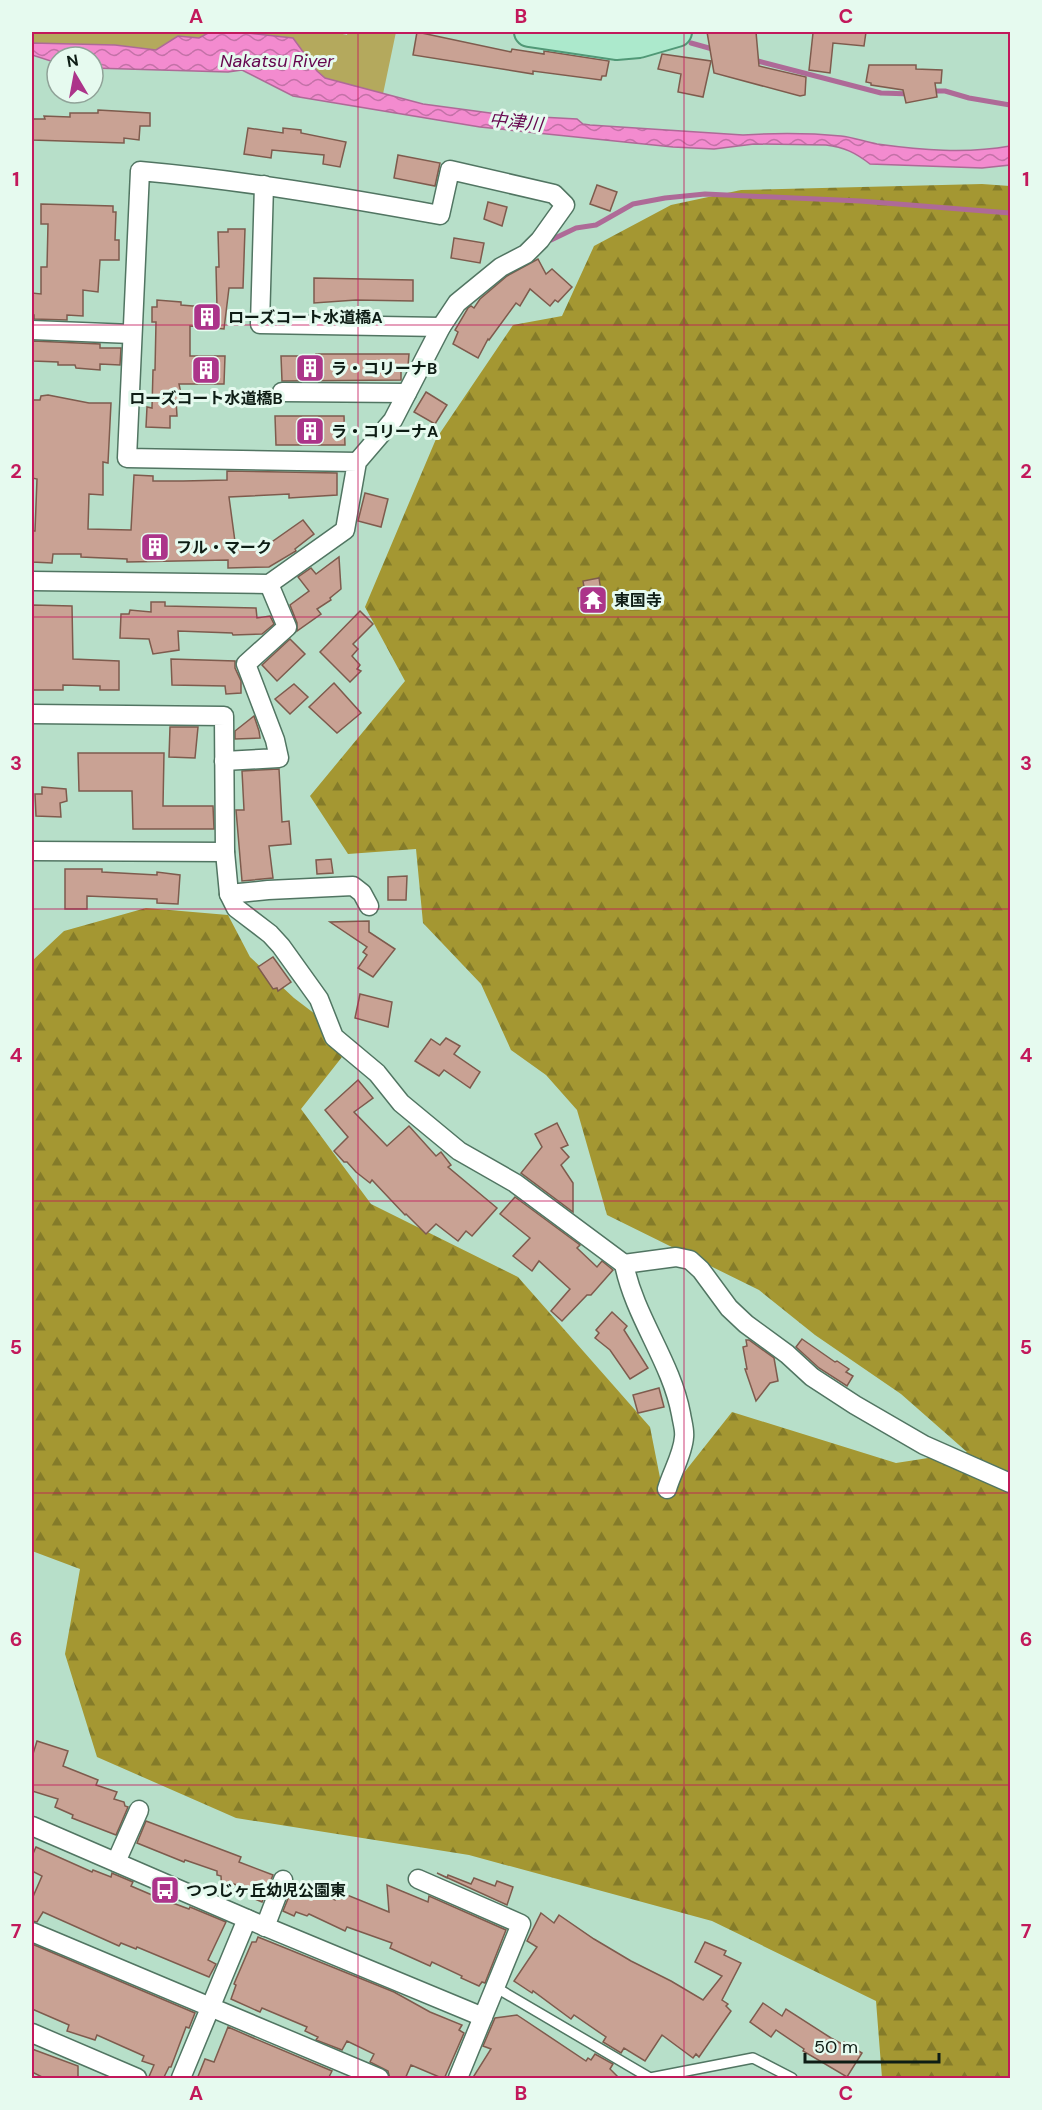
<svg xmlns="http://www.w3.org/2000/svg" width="1042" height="2110" viewBox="0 0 1042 2110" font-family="'DM Sans','Noto Sans JP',sans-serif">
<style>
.green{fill:#b4a95d}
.forest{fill:url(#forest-firs)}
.water{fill:url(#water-waves);stroke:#ae6a97;stroke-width:1.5}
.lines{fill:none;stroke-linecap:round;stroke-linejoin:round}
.stream{stroke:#ae6a97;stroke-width:5}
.building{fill:#c9a294;stroke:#7e5b4d;stroke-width:1.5}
.lane-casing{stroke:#517562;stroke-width:12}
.street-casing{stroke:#517562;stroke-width:21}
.primary-casing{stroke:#509876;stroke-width:32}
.lane{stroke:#fff;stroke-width:9}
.street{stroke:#fff;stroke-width:18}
.primary{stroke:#ace9cc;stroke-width:28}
.grid{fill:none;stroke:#c2185b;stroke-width:1.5;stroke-opacity:0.55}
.labels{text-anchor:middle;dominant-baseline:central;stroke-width:6;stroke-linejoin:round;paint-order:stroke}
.poi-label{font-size:16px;font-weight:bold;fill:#0e1d15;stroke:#e6faef;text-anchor:start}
.water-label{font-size:18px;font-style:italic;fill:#65054e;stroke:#e6faef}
.neatline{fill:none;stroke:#c2185b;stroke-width:2}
.grid-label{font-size:20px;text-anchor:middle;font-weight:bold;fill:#c2185b}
</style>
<defs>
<pattern id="forest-firs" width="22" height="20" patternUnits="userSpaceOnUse" patternTransform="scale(1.5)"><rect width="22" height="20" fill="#a49732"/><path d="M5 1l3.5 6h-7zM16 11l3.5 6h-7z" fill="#847b29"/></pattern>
<pattern id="water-waves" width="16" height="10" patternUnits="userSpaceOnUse" patternTransform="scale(1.5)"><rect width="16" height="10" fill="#f38bcf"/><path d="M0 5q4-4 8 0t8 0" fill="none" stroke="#c371a7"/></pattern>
</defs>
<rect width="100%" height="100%" fill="#b7dfc9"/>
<!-- green -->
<g class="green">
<polygon points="32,32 210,32 200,38 178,36 156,50 115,45 32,43"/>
<polygon points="239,32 334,32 347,35 348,32 396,32 383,94 325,78 317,71 293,38"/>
</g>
<!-- forest -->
<polygon class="forest" points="982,184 1010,186 1010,2078 882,2078 876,2001 712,1921 469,1855 236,1818 97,1757 65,1654 80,1569 32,1551 32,961 64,931 146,908 228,915 250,957 294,998 315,1014 342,1057 301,1109 371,1204 518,1277 650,1427 664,1498 732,1412 896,1463 967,1452 901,1394 815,1335 759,1290 607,1215 577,1110 546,1075 511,1050 481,984 423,923 416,849 348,854 310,796 405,681 365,607 436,439 513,325 562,316 594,246 671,205 741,190"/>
<!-- water -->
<path class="water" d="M210 32H239L293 38 317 71 325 78 423 104 505 115 577 119 583 124 590 125 743 135C775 133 809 133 841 136 853 137 865 142 877 144 921 150 966 154 1010 146V165L982 168 870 164C856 153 844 147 826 145L754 144 714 149 673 147 480 127 293 96 242 70 228 72 93 68V57H57V63L32 55V43L115 45 156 50 178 36 199 38Z"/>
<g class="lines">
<!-- stream -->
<g class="stream">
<polyline points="691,43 716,50"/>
<polyline points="754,60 881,93 911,94"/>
<polyline points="929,91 945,91 969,98 1010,105"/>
<polyline points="551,240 576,228 596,225 633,204 665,198 705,194 860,201 1010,213"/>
</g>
</g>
<!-- building -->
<g class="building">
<polygon points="417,32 511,52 512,49 544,54 544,51 609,61 606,76 602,76 601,80 533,71 533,74 413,55"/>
<polygon points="707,32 756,32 759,66 806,77 805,95 800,96 714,73"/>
<polygon points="817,32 866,32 864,46 833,43 830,73 809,70 813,33 817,33"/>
<polygon points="662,54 711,61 703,97 678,92 681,74 658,69"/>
<polygon points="869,65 916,65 916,69 942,70 941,83 935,83 937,97 906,103 903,90 871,85 871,83 866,82"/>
<polygon points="98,110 150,113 150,126 140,126 139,140 124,138 124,143 32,140 32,119 45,119 44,116 70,117 70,113 98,113"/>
<polygon points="248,128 283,133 283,128 301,130 301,133 346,142 340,167 323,164 324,155 272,150 271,158 244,154"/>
<polygon points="398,155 440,163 435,186 394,178"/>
<polygon points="597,185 617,192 610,211 590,204"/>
<polygon points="488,202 507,207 502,226 484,219"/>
<polygon points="41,204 113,206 113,212 116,212 115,240 119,240 119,260 100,260 98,292 83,290 83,316 67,315 67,320 34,319 34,315 32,315 32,293 41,294 41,267 47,267 48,224 41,224"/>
<polygon points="228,229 245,229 243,288 229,288 224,329 190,326 190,356 225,356 224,384 179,384 182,399 176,400 177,416 170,416 170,428 146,427 147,407 152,408 153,370 155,370 156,322 152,322 152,307 157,307 157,300 181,302 181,305 217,308 216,267 219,267 218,232 228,232"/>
<polygon points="454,238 484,243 480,263 451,258"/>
<polygon points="538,259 546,274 552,269 572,287 558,302 555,300 550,306 530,289 520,306 516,303 489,340 488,339 478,358 453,344 458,332 455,330 468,308 471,306 474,308 480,299 507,276"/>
<polygon points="314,278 413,280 413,301 356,300 314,303"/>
<polygon points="33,341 100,344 100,348 121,348 120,365 100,364 100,370 76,368 75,365 58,365 58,362 33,361"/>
<polygon points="316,354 409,354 408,366 407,368 401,367 401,380 282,381 281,356 316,356"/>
<polygon points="426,392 447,405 435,424 414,412"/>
<polygon points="48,395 89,403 111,403 108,463 103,462 103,495 89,494 88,529 131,530 134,475 153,476 153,481 183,481 227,480 227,471 337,473 337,495 289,498 289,494 229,497 236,549 263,548 303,520 314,534 295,549 296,551 269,567 228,568 228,560 127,562 127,559 81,557 81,554 53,554 52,563 32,562 32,531 35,531 37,479 32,478 32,400 40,400 41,396"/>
<polygon points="275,416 344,416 345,445 276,445"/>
<polygon points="365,493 388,499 381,527 358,521"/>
<polygon points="339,557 341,589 330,598 331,600 317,609 321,614 297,631 297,623 290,605 309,591 298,577 311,568 316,574"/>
<polygon points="599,578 604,610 585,613 578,588 584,587 583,581"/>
<polygon points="151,602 165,602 165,606 256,608 257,618 270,616 274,624 262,634 233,635 232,633 178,631 179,650 153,654 149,639 120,638 121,614 129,614 130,610 151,612"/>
<polygon points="32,605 72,606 73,659 119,661 119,690 100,690 100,686 63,685 63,690 32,690"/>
<polygon points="360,611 373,624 353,644 358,649 352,656 360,665 357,669 361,671 350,682 320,652"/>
<polygon points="290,639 305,654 277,681 262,665"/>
<polygon points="171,659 235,661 235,668 241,681 241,693 226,694 225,686 172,685"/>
<polygon points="334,683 361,713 337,733 309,707"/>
<polygon points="294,684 308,697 290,714 275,699"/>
<polygon points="254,716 259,731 260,738 235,739 235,731"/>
<polygon points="170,727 198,727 195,758 169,757"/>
<polygon points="78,753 164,753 163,806 213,806 214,829 133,829 132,791 79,791"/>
<polygon points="279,769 282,822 289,821 291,844 269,846 273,878 242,881 236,810 244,810 242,771"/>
<polygon points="42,787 66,789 67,801 60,803 61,817 36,816 35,794 42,794"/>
<polygon points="331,859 333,873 317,874 316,860"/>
<polygon points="65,869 102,869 102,872 157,875 157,872 180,875 178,904 157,903 157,899 87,896 87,909 65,909"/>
<polygon points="407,876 406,900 388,900 388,877"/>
<polygon points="369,921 369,932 395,949 373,977 358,968 367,955 363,952 367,947 330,922"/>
<polygon points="273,957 291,982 278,991 277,988 273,989 258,967"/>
<polygon points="360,994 392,1002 388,1027 355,1018"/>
<polygon points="446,1038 460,1046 454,1054 480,1072 470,1088 444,1070 439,1076 415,1061 431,1039 440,1045"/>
<polygon points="358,1080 373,1098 354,1112 387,1146 409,1126 436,1156 441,1152 451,1165 448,1167 497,1208 472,1236 466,1231 458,1241 436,1224 426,1234 406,1214 405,1215 372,1180 370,1183 356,1172 347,1162 344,1162 334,1151 348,1137 325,1110"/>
<polygon points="557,1123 568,1145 561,1148 569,1157 561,1165 573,1183 573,1212 521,1173 542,1147 535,1134"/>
<polygon points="515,1197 580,1245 577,1248 597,1267 602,1261 613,1270 591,1295 587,1295 562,1321 551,1311 570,1289 539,1261 532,1271 513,1256 530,1238 500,1214"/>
<polygon points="612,1312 627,1326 624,1330 648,1368 630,1379 610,1350 595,1338 599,1333 596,1330"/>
<polygon points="802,1339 835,1362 837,1361 849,1369 846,1372 853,1376 847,1386 819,1368 796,1347"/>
<polygon points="746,1340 749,1340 774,1358 778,1381 770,1383 756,1401 745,1369 747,1369 743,1347 747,1346"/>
<polygon points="659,1388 664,1407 638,1413 633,1395"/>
<polygon points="37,1741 68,1751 63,1766 98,1780 96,1785 117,1792 114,1799 124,1802 125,1806 128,1807 116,1835 72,1818 73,1815 55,1807 58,1799 32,1791 32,1757"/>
<polygon points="146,1821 241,1857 239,1862 273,1875 262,1902 255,1899 257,1892 231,1883 226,1898 222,1896 221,1876 217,1875 217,1871 185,1860 184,1862 137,1843"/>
<polygon points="36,1847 92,1872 93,1870 111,1877 112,1873 114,1874 133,1882 131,1886 159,1898 189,1909 190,1907 226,1922 208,1960 216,1964 209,1977 137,1947 136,1949 121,1943 119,1946 43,1912 37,1922 32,1921 32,1899 42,1876 32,1871 32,1856"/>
<polygon points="437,1873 447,1878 448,1875 471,1884 474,1878 495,1886 497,1881 513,1887 507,1905"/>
<polygon points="387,1885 428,1902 429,1896 506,1930 485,1983 482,1982 479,1986 461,1978 462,1976 432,1962 430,1966 390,1948 392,1943 347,1927 345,1931 309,1914 307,1916 296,1912 294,1916 283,1911 292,1889 308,1896 310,1890 335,1900 335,1890 389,1912"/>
<polygon points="541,1913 554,1923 559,1915 594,1939 631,1961 671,1981 703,2000 722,1976 695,1962 705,1942 726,1951 724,1955 741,1963 722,2000 728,2004 726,2006 731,2011 699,2057 696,2054 693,2058 662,2035 645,2061 624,2048 621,2053 603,2042 606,2037 574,2015 571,2019 533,1991 532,1993 514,1981 537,1947 527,1941"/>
<polygon points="258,1937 394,1992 430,2012 462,2025 459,2030 464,2033 444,2079 411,2065 405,2079 390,2079 388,2071 370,2062 374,2054 347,2041 342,2050 316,2040 318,2037 305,2031 307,2027 262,2008 260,2012 231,1999 236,1985 234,1984 252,1942 256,1942"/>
<polygon points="32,1944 195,2013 189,2028 186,2027 171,2067 169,2067 163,2079 148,2079 154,2065 142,2061 144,2056 97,2035 95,2040 67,2031 69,2025 32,2009"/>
<polygon points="763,2003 782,2016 786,2009 831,2038 842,2044 844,2042 862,2053 847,2077 803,2051 804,2049 776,2030 771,2037 750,2022"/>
<polygon points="517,2015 586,2061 588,2058 591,2060 595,2054 613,2064 610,2069 620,2079 472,2079 491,2049 483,2046 495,2018"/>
<polygon points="228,2027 251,2037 332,2071 328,2079 197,2079 205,2059 214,2062"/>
<polygon points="32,2049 78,2066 78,2079 46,2079 32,2072"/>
</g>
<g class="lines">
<!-- lane casing -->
<g class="lane-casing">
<polyline id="lane" points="495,1987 650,2078 753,2058 792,2078"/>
</g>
<!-- street casing -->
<g class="street-casing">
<g id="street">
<polyline points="264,185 260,324 441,327"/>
<polyline points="32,330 132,334"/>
<polyline points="282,392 407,393"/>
<path d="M32 581 269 584 345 530 357 462 393 420 441 327 457 303 501 267 526 254 540 240 565 205 554 194 450 170 440 215C341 197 241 180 140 171L127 458 357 462"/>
<polyline points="32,714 224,716 225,852 229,894 236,908 270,934 281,946 319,999 334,1037 377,1073 401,1103 459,1151 515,1183 624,1264 676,1257 690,1260 701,1270 729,1308 746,1324 787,1354 812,1377 855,1405 924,1445 1010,1483"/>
<polyline points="224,761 279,758 275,740 246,664 287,627 269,584"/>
<polyline points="32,851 225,852"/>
<polyline points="229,894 268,890 353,886 362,893 369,906"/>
<path d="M624 1264C635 1318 671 1361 681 1414 682 1421 685 1430 684 1437 683 1454 672 1472 667 1489"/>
<polyline points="32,1826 247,1919 483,2017"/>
<polyline points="116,1862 139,1810"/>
<polyline points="418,1879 521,1924 458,2078"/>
<polyline points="265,1927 283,1880"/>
<polyline points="32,1932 379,2078"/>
<polyline points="32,2033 137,2078"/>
<polyline points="181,2078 247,1919"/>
</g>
</g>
<!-- primary casing -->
<g class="primary-casing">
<polyline id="primary" points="529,32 616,45 639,43 677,32"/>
</g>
<!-- lane -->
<use href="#lane" class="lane"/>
<!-- street -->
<use href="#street" class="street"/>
<!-- primary -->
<use href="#primary" class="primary"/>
</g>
<!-- grid -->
<path class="grid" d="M358 32V2078M684 32V2078M32 325H1010M32 617H1010M32 909H1010M32 1201H1010M32 1493H1010M32 1785H1010"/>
<!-- icons -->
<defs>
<g id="building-square" transform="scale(1.5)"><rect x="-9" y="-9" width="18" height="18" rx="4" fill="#ac348a" stroke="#e6faef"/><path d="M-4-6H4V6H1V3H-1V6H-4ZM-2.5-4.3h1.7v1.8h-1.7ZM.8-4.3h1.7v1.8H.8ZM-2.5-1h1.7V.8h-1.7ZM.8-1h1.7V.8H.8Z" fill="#fff"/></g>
<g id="temple-square" transform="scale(1.5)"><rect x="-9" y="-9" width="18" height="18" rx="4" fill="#ac348a" stroke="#e6faef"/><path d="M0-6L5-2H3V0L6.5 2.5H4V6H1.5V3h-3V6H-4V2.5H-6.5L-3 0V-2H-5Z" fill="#fff"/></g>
<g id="bus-square" transform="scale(1.5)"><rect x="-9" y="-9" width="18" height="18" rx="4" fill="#ac348a" stroke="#e6faef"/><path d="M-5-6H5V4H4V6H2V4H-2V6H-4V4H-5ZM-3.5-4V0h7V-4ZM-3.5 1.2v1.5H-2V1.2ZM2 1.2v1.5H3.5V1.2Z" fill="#fff"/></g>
</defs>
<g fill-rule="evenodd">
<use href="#building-square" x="207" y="317"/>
<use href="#building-square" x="310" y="368"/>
<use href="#building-square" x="206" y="370"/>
<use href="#building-square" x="310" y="431"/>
<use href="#building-square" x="155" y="547"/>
<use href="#temple-square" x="593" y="600"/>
<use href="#bus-square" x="165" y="1890"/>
</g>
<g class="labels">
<!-- poi labels -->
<g class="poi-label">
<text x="228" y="317">ローズコート水道橋A</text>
<text x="331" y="368">ラ・コリーナB</text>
<text x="206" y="398" text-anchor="middle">ローズコート水道橋B</text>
<text x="331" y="431">ラ・コリーナA</text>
<text x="176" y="547">フル・マーク</text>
<text x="614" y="600">東国寺</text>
<text x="186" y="1890">つつじヶ丘幼児公園東</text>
</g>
<!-- water labels -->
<g class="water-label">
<text x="277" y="61">Nakatsu River</text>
<text transform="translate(516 122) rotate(6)">中津川</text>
</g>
</g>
<!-- border -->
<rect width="1042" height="2110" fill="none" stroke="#e6faef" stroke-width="66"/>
<!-- north arrow -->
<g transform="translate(75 75) rotate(350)"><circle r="28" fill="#e6faef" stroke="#90a298" stroke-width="1.5"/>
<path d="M0-4.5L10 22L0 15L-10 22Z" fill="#ac348a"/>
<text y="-9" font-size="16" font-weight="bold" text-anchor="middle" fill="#0e1d15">N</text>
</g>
<!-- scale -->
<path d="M805 2053v9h134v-9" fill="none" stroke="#0e1d15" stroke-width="3"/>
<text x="814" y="2053" font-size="18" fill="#0e1d15" stroke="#e6faef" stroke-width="4.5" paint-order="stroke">50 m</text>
<rect x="33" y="33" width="976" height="2044" class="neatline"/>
<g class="grid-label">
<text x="196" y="23">A</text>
<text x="521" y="23">B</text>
<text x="846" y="23">C</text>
<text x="16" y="186">1</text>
<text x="1026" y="186">1</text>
<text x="16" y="478">2</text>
<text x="1026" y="478">2</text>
<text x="16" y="770">3</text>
<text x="1026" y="770">3</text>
<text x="16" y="1062">4</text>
<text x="1026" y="1062">4</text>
<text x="16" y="1354">5</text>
<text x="1026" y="1354">5</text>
<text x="16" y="1646">6</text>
<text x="1026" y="1646">6</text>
<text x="16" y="1938">7</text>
<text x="1026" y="1938">7</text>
<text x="196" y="2100">A</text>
<text x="521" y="2100">B</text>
<text x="846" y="2100">C</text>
</g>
</svg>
